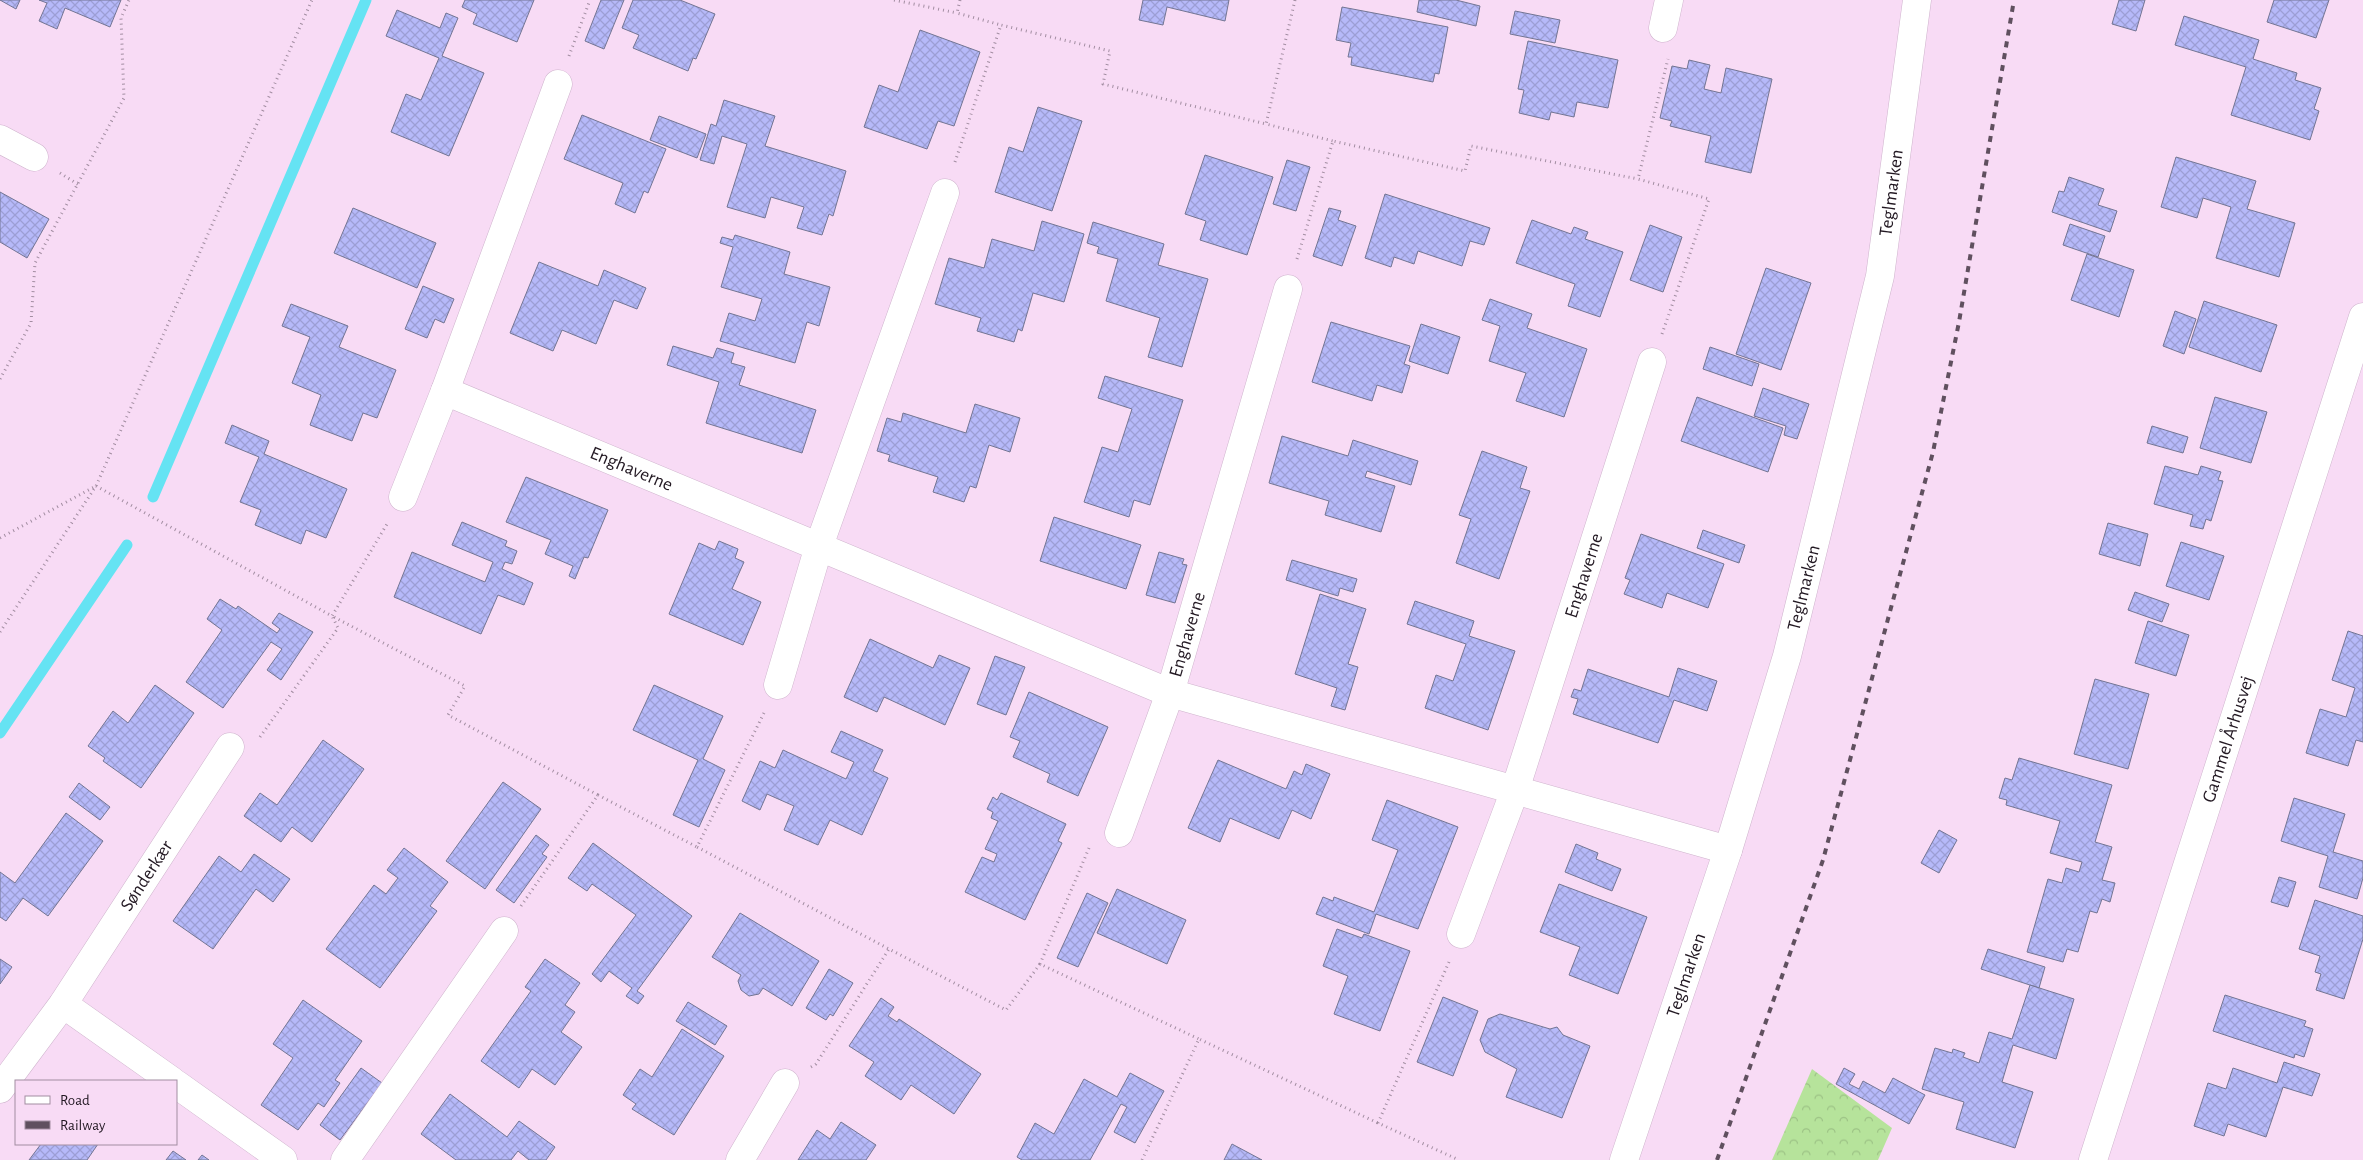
<svg xmlns="http://www.w3.org/2000/svg" width="2363" height="1160" viewBox="0 0 2363 1160" font-family="'Alegreya Sans',sans-serif">
<style>
.forest{fill:url(#forest-crowns)}
.lines{fill:none;stroke-linecap:round;stroke-linejoin:round}
.stream{stroke:#65e3f3;stroke-width:11}
.building{fill:url(#building-cross-hatch);stroke:#737593}
.minor-casing{stroke:#cfb4cd;stroke-width:29}
.path{stroke:#a28da1;stroke-width:3;stroke-dasharray:1 4;stroke-linecap:butt}
.minor{stroke:#fff;stroke-width:28}
.rail{stroke:#60505f;stroke-width:4;stroke-dasharray:6 6;stroke-linecap:butt}
.labels{text-anchor:middle;dominant-baseline:central;stroke-width:5;stroke-linejoin:round;paint-order:stroke}
.street-label{font-size:19px;fill:#221822;stroke:#f8dbf5}
</style>
<defs>
<pattern id="forest-crowns" width="20" height="18" patternUnits="userSpaceOnUse" patternTransform="scale(1.25)"><rect width="20" height="18" fill="#b6e39b"/><path d="M2 6a3 3 0 1 1 6 0M12 15a3 3 0 1 1 6 0" fill="none" stroke="#9cc285"/></pattern>
<pattern id="building-cross-hatch" width="8" height="8" patternUnits="userSpaceOnUse" patternTransform="scale(1.25)"><rect width="8" height="8" fill="#b6b9f9"/><path d="M0 0l8 8M0 8l8-8" fill="none" stroke="#9c9ed5"/></pattern>
</defs>
<rect width="100%" height="100%" fill="#f8dbf5"/>
<!-- forest -->
<polygon class="forest" points="1812,1069 1892,1128 1878,1160 1772,1160"/>
<g class="lines">
<!-- stream -->
<g class="stream">
<polyline points="153,497 366,0"/>
<polyline points="0,733 127,545"/>
</g>
</g>
<!-- building -->
<g class="building">
<polygon points="0,0 20,0 16,9"/>
<polygon points="39,0 121,0 110,27 65,8 57,29 39,21 47,3"/>
<polygon points="465,0 534,0 517,42 473,24 477,14 462,7"/>
<polygon points="601,0 624,0 604,49 585,41"/>
<polygon points="633,0 680,0 715,14 696,59 693,58 688,71 633,48 639,35 622,28"/>
<polygon points="1143,0 1229,0 1225,21 1167,7 1163,25 1139,20"/>
<polygon points="1419,0 1456,0 1480,6 1476,26 1417,12"/>
<polygon points="2119,0 2145,0 2136,31 2112,24"/>
<polygon points="2274,0 2329,0 2316,38 2267,22"/>
<polygon points="1342,7 1448,27 1439,74 1435,73 1433,82 1351,65 1352,57 1348,57 1351,43 1336,40"/>
<polygon points="397,10 440,28 446,13 458,18 442,56 484,73 449,156 391,132 406,94 421,100 439,58 386,36"/>
<polygon points="1515,11 1560,20 1555,43 1510,34"/>
<polygon points="2184,16 2259,40 2253,59 2297,73 2295,80 2321,88 2314,109 2319,111 2310,140 2231,115 2246,67 2175,45"/>
<polygon points="920,30 980,52 954,126 938,121 927,149 864,127 879,85 898,92"/>
<polygon points="1528,41 1618,60 1608,108 1577,102 1574,117 1551,112 1549,120 1519,113 1524,90 1518,89"/>
<polygon points="1689,60 1710,65 1704,89 1721,93 1726,68 1772,79 1751,173 1705,162 1711,136 1670,126 1672,121 1660,118 1672,66 1687,69"/>
<polygon points="724,100 775,116 765,146 846,171 833,216 829,214 822,235 797,228 804,207 771,197 765,218 727,207 747,144 722,136 714,164 700,160 711,124 716,126"/>
<polygon points="1038,107 1082,121 1052,211 995,192 1009,147 1023,152"/>
<polygon points="582,115 666,149 648,193 644,191 635,213 615,204 623,183 564,159"/>
<polygon points="659,116 706,134 697,158 650,140"/>
<polygon points="1205,155 1273,177 1247,255 1200,240 1206,221 1185,214"/>
<polygon points="2176,157 2256,181 2247,209 2295,223 2279,277 2216,258 2231,207 2203,198 2197,218 2161,207"/>
<polygon points="1287,160 1310,167 1296,211 1273,204"/>
<polygon points="2069,177 2104,189 2098,205 2117,211 2110,232 2052,212 2059,191 2064,192"/>
<polygon points="0,192 49,219 27,258 0,242"/>
<polygon points="1385,194 1490,228 1484,245 1470,241 1462,266 1418,251 1414,264 1394,257 1391,267 1365,258"/>
<polygon points="353,208 436,243 417,288 334,253"/>
<polygon points="1329,208 1341,211 1338,220 1356,226 1342,266 1313,256"/>
<polygon points="1532,220 1571,234 1574,227 1588,232 1585,239 1623,252 1600,317 1568,306 1575,284 1516,263"/>
<polygon points="1042,221 1084,234 1064,302 1033,293 1022,331 1018,329 1014,342 977,331 981,318 935,304 949,258 984,268 992,239 1034,251"/>
<polygon points="1093,222 1164,244 1158,265 1208,279 1182,367 1148,357 1160,318 1106,301 1118,259 1097,253 1099,247 1087,243"/>
<polygon points="2070,224 2105,236 2098,257 2063,245"/>
<polygon points="1650,225 1682,237 1663,292 1630,280"/>
<polygon points="735,235 790,252 784,274 830,287 819,326 807,322 795,363 720,341 729,313 755,321 762,299 721,287 733,247 720,243 722,237 733,240"/>
<polygon points="2087,254 2134,270 2119,317 2071,300"/>
<polygon points="539,262 598,286 604,270 646,288 637,309 614,300 596,344 562,330 553,351 510,333"/>
<polygon points="1766,268 1811,283 1781,370 1736,354"/>
<polygon points="423,286 454,299 444,323 435,319 427,338 405,329"/>
<polygon points="1490,299 1532,314 1527,328 1587,349 1564,417 1516,401 1526,373 1489,361 1500,326 1482,320"/>
<polygon points="2204,301 2277,325 2261,372 2189,347"/>
<polygon points="291,304 348,326 339,347 396,370 377,418 363,413 352,441 310,425 321,395 292,383 310,337 282,326"/>
<polygon points="2175,311 2196,319 2184,354 2163,346"/>
<polygon points="1331,322 1410,346 1404,364 1410,366 1402,393 1377,385 1372,401 1312,382"/>
<polygon points="1421,324 1460,337 1448,374 1409,361"/>
<polygon points="673,346 713,358 717,348 734,353 731,363 745,367 739,385 816,410 802,453 706,423 719,382 667,365"/>
<polygon points="1710,347 1759,364 1752,386 1703,369"/>
<polygon points="1105,376 1183,400 1150,505 1134,500 1129,517 1084,502 1102,447 1118,452 1132,409 1098,398"/>
<polygon points="1763,388 1809,404 1797,439 1784,435 1786,426 1754,416"/>
<polygon points="1697,397 1783,428 1768,472 1681,441"/>
<polygon points="2215,397 2267,412 2251,463 2200,448"/>
<polygon points="975,404 1020,418 1010,452 989,445 976,488 970,486 964,502 933,492 938,477 888,461 890,455 877,451 887,418 901,422 903,413 966,433"/>
<polygon points="232,425 269,441 264,454 347,489 326,538 306,530 301,544 255,525 261,510 240,502 259,457 225,443"/>
<polygon points="2152,426 2188,437 2183,453 2147,443"/>
<polygon points="1282,436 1348,456 1353,440 1418,461 1411,485 1367,471 1365,477 1395,486 1381,532 1325,515 1329,501 1269,483"/>
<polygon points="1482,451 1527,467 1520,488 1530,491 1499,579 1456,563 1471,519 1459,515"/>
<polygon points="2165,466 2198,475 2201,466 2221,472 2218,480 2223,481 2211,521 2206,519 2203,529 2190,526 2193,515 2154,504"/>
<polygon points="526,477 608,510 588,558 584,557 575,579 569,576 573,566 545,554 551,540 506,522"/>
<polygon points="1054,517 1141,545 1126,589 1040,561"/>
<polygon points="462,522 507,541 505,546 517,551 512,564 505,562 502,569 533,583 524,605 498,595 481,634 394,597 412,552 485,582 493,562 452,545"/>
<polygon points="2108,523 2148,534 2140,566 2099,554"/>
<polygon points="1703,530 1745,545 1739,563 1697,548"/>
<polygon points="1641,534 1724,564 1708,608 1667,593 1662,608 1624,594 1630,580 1625,578"/>
<polygon points="719,541 738,549 735,558 744,562 732,589 761,602 743,645 669,614 699,543 715,550"/>
<polygon points="2181,542 2224,556 2209,600 2166,586"/>
<polygon points="1159,552 1184,559 1182,564 1187,565 1175,603 1146,595"/>
<polygon points="1292,560 1357,579 1353,592 1340,588 1338,596 1286,580"/>
<polygon points="2135,592 2169,604 2162,622 2128,610"/>
<polygon points="1320,594 1366,609 1348,664 1358,667 1345,710 1331,706 1337,688 1295,674"/>
<polygon points="220,599 236,609 238,606 277,633 280,629 272,623 279,613 313,632 281,680 267,670 282,649 271,642 223,708 186,682 222,630 207,619"/>
<polygon points="1415,601 1474,621 1469,636 1515,651 1488,730 1425,708 1436,675 1453,681 1466,644 1407,624"/>
<polygon points="2148,621 2189,635 2176,676 2135,663"/>
<polygon points="2348,631 2363,636 2363,742 2356,740 2348,766 2306,753 2320,709 2346,717 2355,688 2332,680"/>
<polygon points="870,639 933,668 939,655 970,668 945,725 884,697 877,712 844,697"/>
<polygon points="995,656 1025,667 1006,715 977,704"/>
<polygon points="1678,668 1717,681 1707,711 1674,700 1658,743 1573,714 1578,699 1571,697 1574,689 1581,691 1588,669 1669,697"/>
<polygon points="2095,679 2149,694 2128,769 2074,754"/>
<polygon points="155,685 194,713 141,788 103,761 105,758 88,746 113,711 128,723"/>
<polygon points="654,685 723,716 703,759 725,770 699,827 673,815 698,760 633,730"/>
<polygon points="1029,692 1108,727 1078,796 1047,782 1050,774 1013,757 1020,741 1010,737"/>
<polygon points="841,731 883,750 873,771 888,778 862,835 830,820 818,845 784,830 794,806 767,794 760,810 742,801 760,761 775,768 783,750 846,779 854,762 831,752"/>
<polygon points="323,740 364,769 312,842 292,827 281,842 244,816 260,793 277,805"/>
<polygon points="2019,758 2112,785 2095,842 2112,847 2102,880 2115,883 2110,902 2102,899 2097,913 2090,911 2078,952 2067,949 2063,962 2027,952 2048,879 2062,883 2066,868 2079,872 2082,862 2050,853 2060,821 2006,805 2007,800 1999,798 2005,778 2012,780"/>
<polygon points="1218,760 1286,789 1294,771 1302,775 1306,764 1330,774 1311,819 1292,810 1279,839 1230,818 1220,842 1188,828"/>
<polygon points="503,782 541,809 485,889 446,861"/>
<polygon points="79,783 110,807 100,820 69,797"/>
<polygon points="1001,793 1066,824 1058,841 1062,843 1025,920 965,892 982,857 994,862 997,854 985,849 998,821 991,818 993,812 987,809 993,797 997,800"/>
<polygon points="2294,798 2345,814 2333,852 2363,861 2363,878 2357,899 2319,887 2328,856 2281,841"/>
<polygon points="1387,800 1458,827 1418,929 1376,914 1369,934 1316,914 1323,897 1333,901 1334,897 1374,912 1398,850 1372,840"/>
<polygon points="66,813 103,841 48,916 23,898 6,921 0,917 0,872 15,883"/>
<polygon points="1939,830 1957,840 1939,873 1921,863"/>
<polygon points="536,835 549,845 542,854 547,857 514,903 496,890"/>
<polygon points="593,843 692,916 637,991 644,996 638,1004 626,996 632,988 609,971 601,982 592,974 636,915 592,884 587,891 568,878"/>
<polygon points="1576,844 1598,853 1596,859 1621,869 1612,891 1565,872"/>
<polygon points="404,848 448,882 430,906 437,911 380,988 326,949 374,885 386,894 398,878 387,870"/>
<polygon points="254,854 290,879 273,902 256,889 213,949 173,921 219,856 241,872"/>
<polygon points="2279,877 2296,882 2288,907 2271,902"/>
<polygon points="1559,884 1647,917 1618,994 1569,975 1580,947 1540,932"/>
<polygon points="1117,889 1186,920 1167,964 1097,933"/>
<polygon points="1087,893 1108,903 1078,967 1057,958"/>
<polygon points="2315,900 2363,916 2363,939 2344,999 2316,990 2321,974 2315,972 2320,956 2299,949"/>
<polygon points="740,913 819,961 792,1006 763,988 759,994 749,996 741,990 738,981 741,975 712,957"/>
<polygon points="1337,929 1362,938 1364,934 1410,951 1380,1031 1334,1014 1348,976 1323,966"/>
<polygon points="1988,949 2045,967 2039,988 1981,969"/>
<polygon points="0,959 12,967 0,984"/>
<polygon points="545,959 580,983 565,1005 575,1012 561,1032 582,1047 555,1085 532,1069 519,1088 481,1061 531,991 525,987"/>
<polygon points="829,969 853,983 833,1016 830,1014 826,1020 806,1008"/>
<polygon points="2030,985 2074,999 2056,1059 2013,1045 2002,1082 2033,1092 2015,1148 1956,1129 1964,1102 1922,1089 1935,1048 1952,1053 1953,1049 1965,1053 1963,1057 1979,1063 1989,1032 2012,1039"/>
<polygon points="2225,995 2306,1021 2304,1026 2313,1029 2304,1057 2295,1054 2294,1058 2213,1031"/>
<polygon points="1443,997 1478,1011 1453,1076 1417,1062"/>
<polygon points="881,998 894,1007 888,1016 897,1022 899,1019 981,1074 954,1114 911,1085 901,1100 865,1076 874,1062 849,1046"/>
<polygon points="303,1000 362,1041 335,1080 340,1083 324,1107 318,1103 298,1130 261,1105 293,1058 273,1044"/>
<polygon points="688,1002 727,1026 715,1045 676,1021"/>
<polygon points="1500,1014 1550,1029 1557,1027 1563,1035 1590,1046 1562,1118 1506,1097 1517,1069 1485,1052 1480,1040 1488,1019"/>
<polygon points="682,1029 724,1056 674,1135 632,1109 636,1104 623,1095 640,1069 652,1077"/>
<polygon points="2284,1062 2320,1074 2312,1096 2283,1087 2266,1137 2228,1124 2224,1136 2194,1126 2208,1083 2226,1089 2233,1068 2277,1083"/>
<polygon points="361,1068 382,1083 340,1140 320,1125"/>
<polygon points="1844,1068 1855,1074 1849,1084 1859,1089 1863,1081 1885,1093 1893,1078 1925,1095 1909,1124 1836,1084"/>
<polygon points="1130,1073 1164,1091 1135,1143 1114,1132 1127,1107 1121,1104 1090,1160 1022,1160 1017,1157 1035,1123 1054,1134 1084,1079 1117,1097"/>
<polygon points="450,1094 507,1137 519,1121 555,1147 546,1160 529,1160 518,1151 511,1160 456,1160 421,1134"/>
<polygon points="841,1122 876,1145 866,1160 798,1160 817,1130 830,1139"/>
<polygon points="41,1144 98,1144 87,1160 29,1160"/>
<polygon points="1232,1144 1262,1160 1224,1160"/>
<polygon points="173,1151 186,1160 166,1160"/>
<polygon points="202,1155 209,1160 198,1160"/>
</g>
<g class="lines">
<!-- minor casing -->
<g class="minor-casing">
<g id="minor">
<polyline points="1663,28 1669,0"/>
<polyline points="0,139 34,157"/>
<path id="s1" d="M445 391 1170 693 1728 850"/>
<polyline points="403,497 445,391 558,84"/>
<polyline points="778,685 819,546 945,193"/>
<path id="s2" d="M1119 833 1170 693 1288 289"/>
<path id="s3" d="M1461 934 1515 790 1652 362"/>
<polyline points="63,1004 172,1081"/>
<polyline points="176,1084 283,1160"/>
<path id="s4" d="M0 1089 63 1004 230 747"/>
<polyline points="345,1160 504,931"/>
<polyline points="740,1160 785,1083"/>
<path id="s5" d="M1624 1160 1728 850 1787 656 1880 276 1917 0"/>
<path id="s6" d="M2093 1160 2363 317"/>
</g>
</g>
<!-- path -->
<g class="path">
<polyline points="894,0 957,13"/>
<polyline points="960,0 957,13 1001,25"/>
<polyline points="1295,0 1266,124 1333,141"/>
<polyline points="569,56 590,0"/>
<polyline points="955,162 1001,25 1110,51 1103,84 1266,124"/>
<polyline points="60,173 79,185"/>
<polyline points="1297,259 1333,141 1465,171 1471,146 1638,179"/>
<polyline points="1662,334 1709,199 1638,179 1668,59"/>
<polyline points="0,379 31,323 35,263 124,98 121,18 129,0"/>
<polyline points="96,486 332,616 387,524"/>
<polyline points="0,538 94,487"/>
<polyline points="0,632 96,486 312,0"/>
<polyline points="764,713 697,847 889,949"/>
<polyline points="260,737 338,628 332,616 465,686 448,715 598,795"/>
<polyline points="1089,848 1040,964 1199,1039"/>
<polyline points="521,906 598,795 697,847"/>
<polyline points="1449,962 1378,1123 1459,1160"/>
<polyline points="811,1067 816,1064 889,949 1006,1010 1040,964"/>
<polyline points="1142,1160 1199,1039 1378,1123"/>
</g>
<!-- minor -->
<use href="#minor" class="minor"/>
<!-- rail -->
<polyline class="rail" points="1717,1160 1823,860 1933,452 1959,322 2014,0"/>
</g>
<g class="labels">
<!-- street labels -->
<g class="street-label">
<text stroke="none"><textPath href="#s5" startOffset="1005">Teglmarken</textPath></text>
<text stroke="none"><textPath href="#s1" startOffset="202">Enghaverne</textPath></text>
<text stroke="none"><textPath href="#s3" startOffset="379">Enghaverne</textPath></text>
<text stroke="none"><textPath href="#s5" startOffset="600">Teglmarken</textPath></text>
<text stroke="none"><textPath href="#s2" startOffset="210">Enghaverne</textPath></text>
<text stroke="none"><textPath href="#s6" startOffset="442">Gammel Århusvej</textPath></text>
<text stroke="none"><textPath href="#s4" startOffset="259">Sønderkær</textPath></text>
<text stroke="none"><textPath href="#s5" startOffset="195">Teglmarken</textPath></text>
</g>
</g>
<!-- legend -->
<rect x="15" y="1080" width="162" height="65" fill="#f8dbf5" stroke="#a28da1"/>
<rect x="25" y="1096" width="25" height="8" fill="#ffffff" stroke="#a28da1"/>
<text x="60" y="1105" font-size="15" fill="#221822">Road</text>
<rect x="25" y="1121" width="25" height="8" fill="#60505f" stroke="#a28da1"/>
<text x="60" y="1130" font-size="15" fill="#221822">Railway</text>
</svg>
